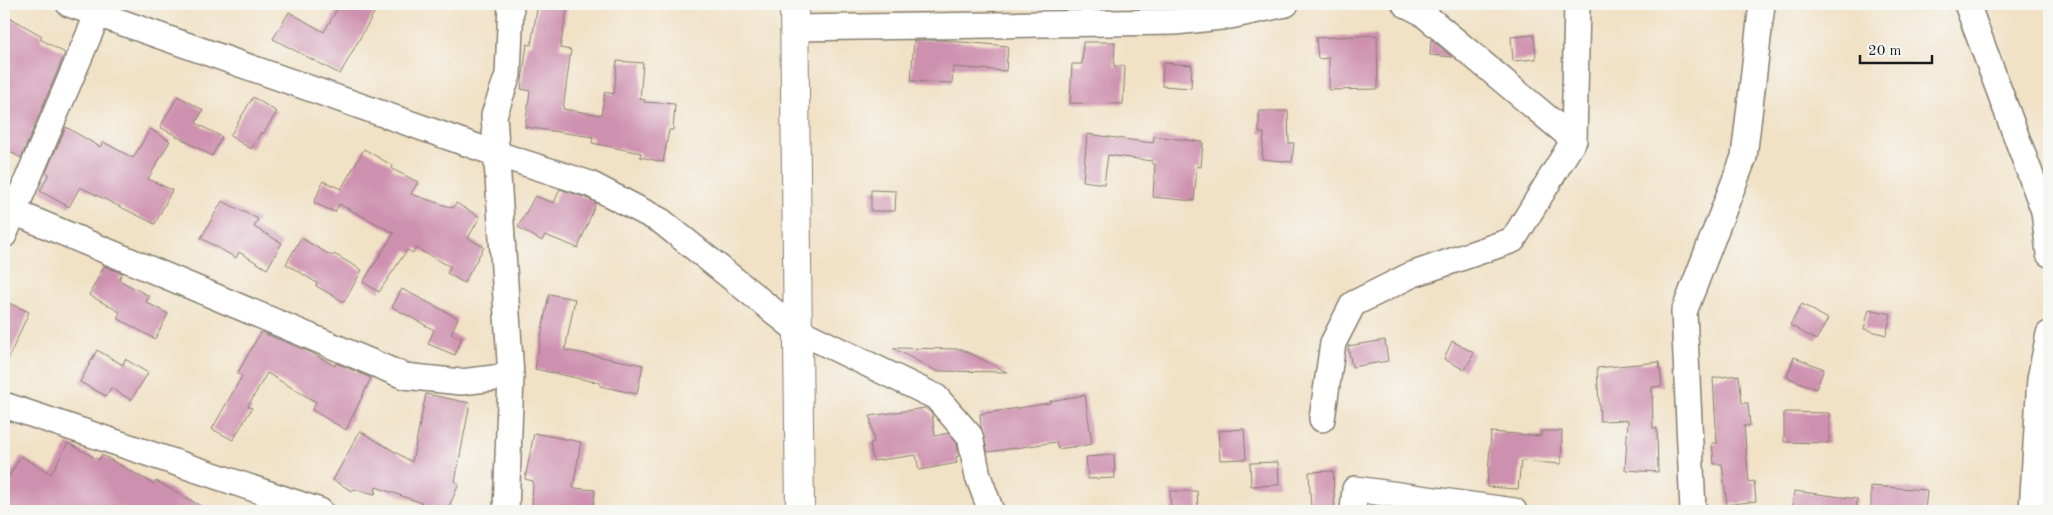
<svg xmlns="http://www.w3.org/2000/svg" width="2053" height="515" viewBox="0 0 2053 515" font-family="'Old Standard TT',serif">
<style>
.building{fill:#ce90af}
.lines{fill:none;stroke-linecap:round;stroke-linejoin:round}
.minor-casing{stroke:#867e70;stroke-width:28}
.secondary-casing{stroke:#867e70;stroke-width:30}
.minor{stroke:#fff;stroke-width:25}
.secondary{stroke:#fff;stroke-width:28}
</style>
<rect width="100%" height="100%" fill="#f6f6f2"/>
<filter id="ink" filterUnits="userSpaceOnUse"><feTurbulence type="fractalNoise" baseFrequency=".02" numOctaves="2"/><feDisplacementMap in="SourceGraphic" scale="10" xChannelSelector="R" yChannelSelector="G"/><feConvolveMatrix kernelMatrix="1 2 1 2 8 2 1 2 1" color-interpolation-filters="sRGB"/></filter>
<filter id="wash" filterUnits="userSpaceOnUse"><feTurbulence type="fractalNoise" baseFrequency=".0096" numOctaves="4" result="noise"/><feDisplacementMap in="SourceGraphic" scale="20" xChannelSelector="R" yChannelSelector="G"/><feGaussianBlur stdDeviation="1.12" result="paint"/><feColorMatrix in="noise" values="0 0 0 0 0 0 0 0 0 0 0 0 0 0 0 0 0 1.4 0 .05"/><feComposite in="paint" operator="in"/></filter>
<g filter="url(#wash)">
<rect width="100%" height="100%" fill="#f1e1c5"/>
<g id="blocks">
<!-- building -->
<g class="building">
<polygon points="340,4 379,4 340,74 273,39 289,12 324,32"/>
<polygon points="538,4 568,4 560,48 571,50 563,109 601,115 605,92 614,94 617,61 643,63 640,99 645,100 644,102 675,104 673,130 669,130 663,162 640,157 641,153 592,143 593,137 525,127 530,91 521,89 527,44 531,45"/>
<polygon points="4,14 42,36 40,39 65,53 21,158 4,148"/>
<polygon points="1377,35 1378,89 1329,90 1329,58 1318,59 1316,38"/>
<polygon points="1534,35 1536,59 1513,61 1511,37"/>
<polygon points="1431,39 1452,57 1430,55"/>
<polygon points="914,40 939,40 1008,46 1006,71 953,67 952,83 911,81"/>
<polygon points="1083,42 1115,42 1114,66 1125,66 1123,104 1070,103 1072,64 1082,64"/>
<polygon points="1163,63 1192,65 1191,88 1162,86"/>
<polygon points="178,96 203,110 196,123 222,137 212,156 160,127"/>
<polygon points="253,97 277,112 263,134 261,132 251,149 230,136"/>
<polygon points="1259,111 1288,111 1289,143 1294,143 1292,162 1262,159 1264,133 1259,133"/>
<polygon points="66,127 100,147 103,142 133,158 150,129 170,141 148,179 172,190 155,224 80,187 69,207 40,191 49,174 46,172"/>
<polygon points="1087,134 1153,143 1154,136 1203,142 1201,167 1197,166 1194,201 1153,197 1155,164 1152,164 1152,161 1108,155 1104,184 1083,181"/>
<polygon points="364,149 393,166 392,169 418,182 411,194 453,208 456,203 480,217 468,238 484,247 464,283 447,273 451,267 416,248 413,253 407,250 379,292 363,282 394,233 339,204 335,212 314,203 323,181 341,189"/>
<polygon points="560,189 584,197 596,203 578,248 545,235 542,241 518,227 535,196 554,203"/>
<polygon points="871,190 896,191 895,211 871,211"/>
<polygon points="222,201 258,219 254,227 282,243 267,269 239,252 236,258 201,238"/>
<polygon points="301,238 332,256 334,254 362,270 344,302 316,286 317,283 286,264"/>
<polygon points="104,266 122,273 119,280 149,296 146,302 168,314 155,339 117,318 120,312 89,295"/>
<polygon points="402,289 458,318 451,334 462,338 455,355 428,344 434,330 392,307"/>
<polygon points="549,294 575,299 565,350 643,365 637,394 600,386 600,383 535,369"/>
<polygon points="4,301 29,312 4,368"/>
<polygon points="1802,304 1828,319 1816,340 1790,325"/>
<polygon points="1869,309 1891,314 1886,335 1864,329"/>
<polygon points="261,332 310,352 335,366 336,363 371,378 346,430 312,410 316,402 267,373 248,406 252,408 233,440 212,429 242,376 237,374"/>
<polygon points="1385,340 1388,361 1352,367 1348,346"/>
<polygon points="1452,341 1474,353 1465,370 1444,359"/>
<polygon points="893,348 961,349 1007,372 936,371"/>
<polygon points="97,350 123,365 125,359 148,373 131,400 111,388 106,396 80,382"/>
<polygon points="1794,357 1824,369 1816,389 1787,377"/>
<polygon points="1659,362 1662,386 1652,387 1653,428 1657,428 1658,472 1625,470 1628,420 1600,421 1597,368"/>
<polygon points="1739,375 1742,403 1748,403 1750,426 1744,426 1749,482 1754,481 1756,501 1727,505 1722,464 1714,464 1712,443 1717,443 1713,378"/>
<polygon points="426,394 470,403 455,482 459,484 447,511 421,511 422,503 376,487 375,494 354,489 352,491 333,480 360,431 412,462"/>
<polygon points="1085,395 1092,444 1058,449 1056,442 988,452 981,427 980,414 1050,403 1050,401"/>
<polygon points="925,408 932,414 935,436 948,433 957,443 959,456 956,457 957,463 919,470 916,455 873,461 870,443 874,442 870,416"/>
<polygon points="1784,412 1829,413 1829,443 1784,442"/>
<polygon points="1244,429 1246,459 1220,460 1218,431"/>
<polygon points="1541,431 1562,431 1561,464 1521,461 1518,489 1487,487 1491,432 1541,436"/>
<polygon points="534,433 581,442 573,488 595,490 593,511 532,507 533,481 525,479"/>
<polygon points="68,443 99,460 102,455 154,484 156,481 210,511 4,511 4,485 21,456 51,474"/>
<polygon points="1114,455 1115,478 1088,479 1086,457"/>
<polygon points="1278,462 1279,485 1251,486 1250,463"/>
<polygon points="1333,471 1335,511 1311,511 1309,472"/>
<polygon points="1871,486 1927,490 1925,511 1871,511"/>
<polygon points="1170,491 1197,491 1198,511 1171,511"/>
<polygon points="1794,491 1857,499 1856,511 1792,510"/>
</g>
</g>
</g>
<g filter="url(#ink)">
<use href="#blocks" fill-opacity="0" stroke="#867e70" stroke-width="1"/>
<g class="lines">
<!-- minor casing -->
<g class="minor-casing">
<g id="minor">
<polyline points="69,4 497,154 590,184 661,221 797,330 936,397 970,436 978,476 991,511"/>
<polyline points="1405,4 1421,12 1574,140"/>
<polyline points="1967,4 2044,211 2049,254"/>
<polyline points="794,28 1175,22 1230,16 1286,4"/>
<polyline points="14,212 404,376 461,382 511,376"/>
<polyline points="4,235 102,4"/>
<polyline points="4,405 320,511"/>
<polyline points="1322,419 1333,343 1353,304 1411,275 1513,240 1574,140 1577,4"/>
<polyline points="506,511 511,376 494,115 508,75 511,4"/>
<polyline points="1353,511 1355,489 1514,511"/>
<polyline points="1693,511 1684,312 1744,157 1762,4"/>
<polyline points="2032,511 2040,379 2049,334"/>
</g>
</g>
<!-- secondary casing -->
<g class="secondary-casing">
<polyline id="secondary" points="794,4 800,511"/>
</g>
<!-- minor -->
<use href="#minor" class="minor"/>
<!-- secondary -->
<use href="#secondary" class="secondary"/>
</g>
</g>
<!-- margin -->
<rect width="2053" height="515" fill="none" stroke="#f6f6f2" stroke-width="20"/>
<!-- scale -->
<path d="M1860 55v8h72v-8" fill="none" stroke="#1c1c1c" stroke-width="2.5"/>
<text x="1868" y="55" font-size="15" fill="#1c1c1c" stroke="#f6f6f2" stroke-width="4" paint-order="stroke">20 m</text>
</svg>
